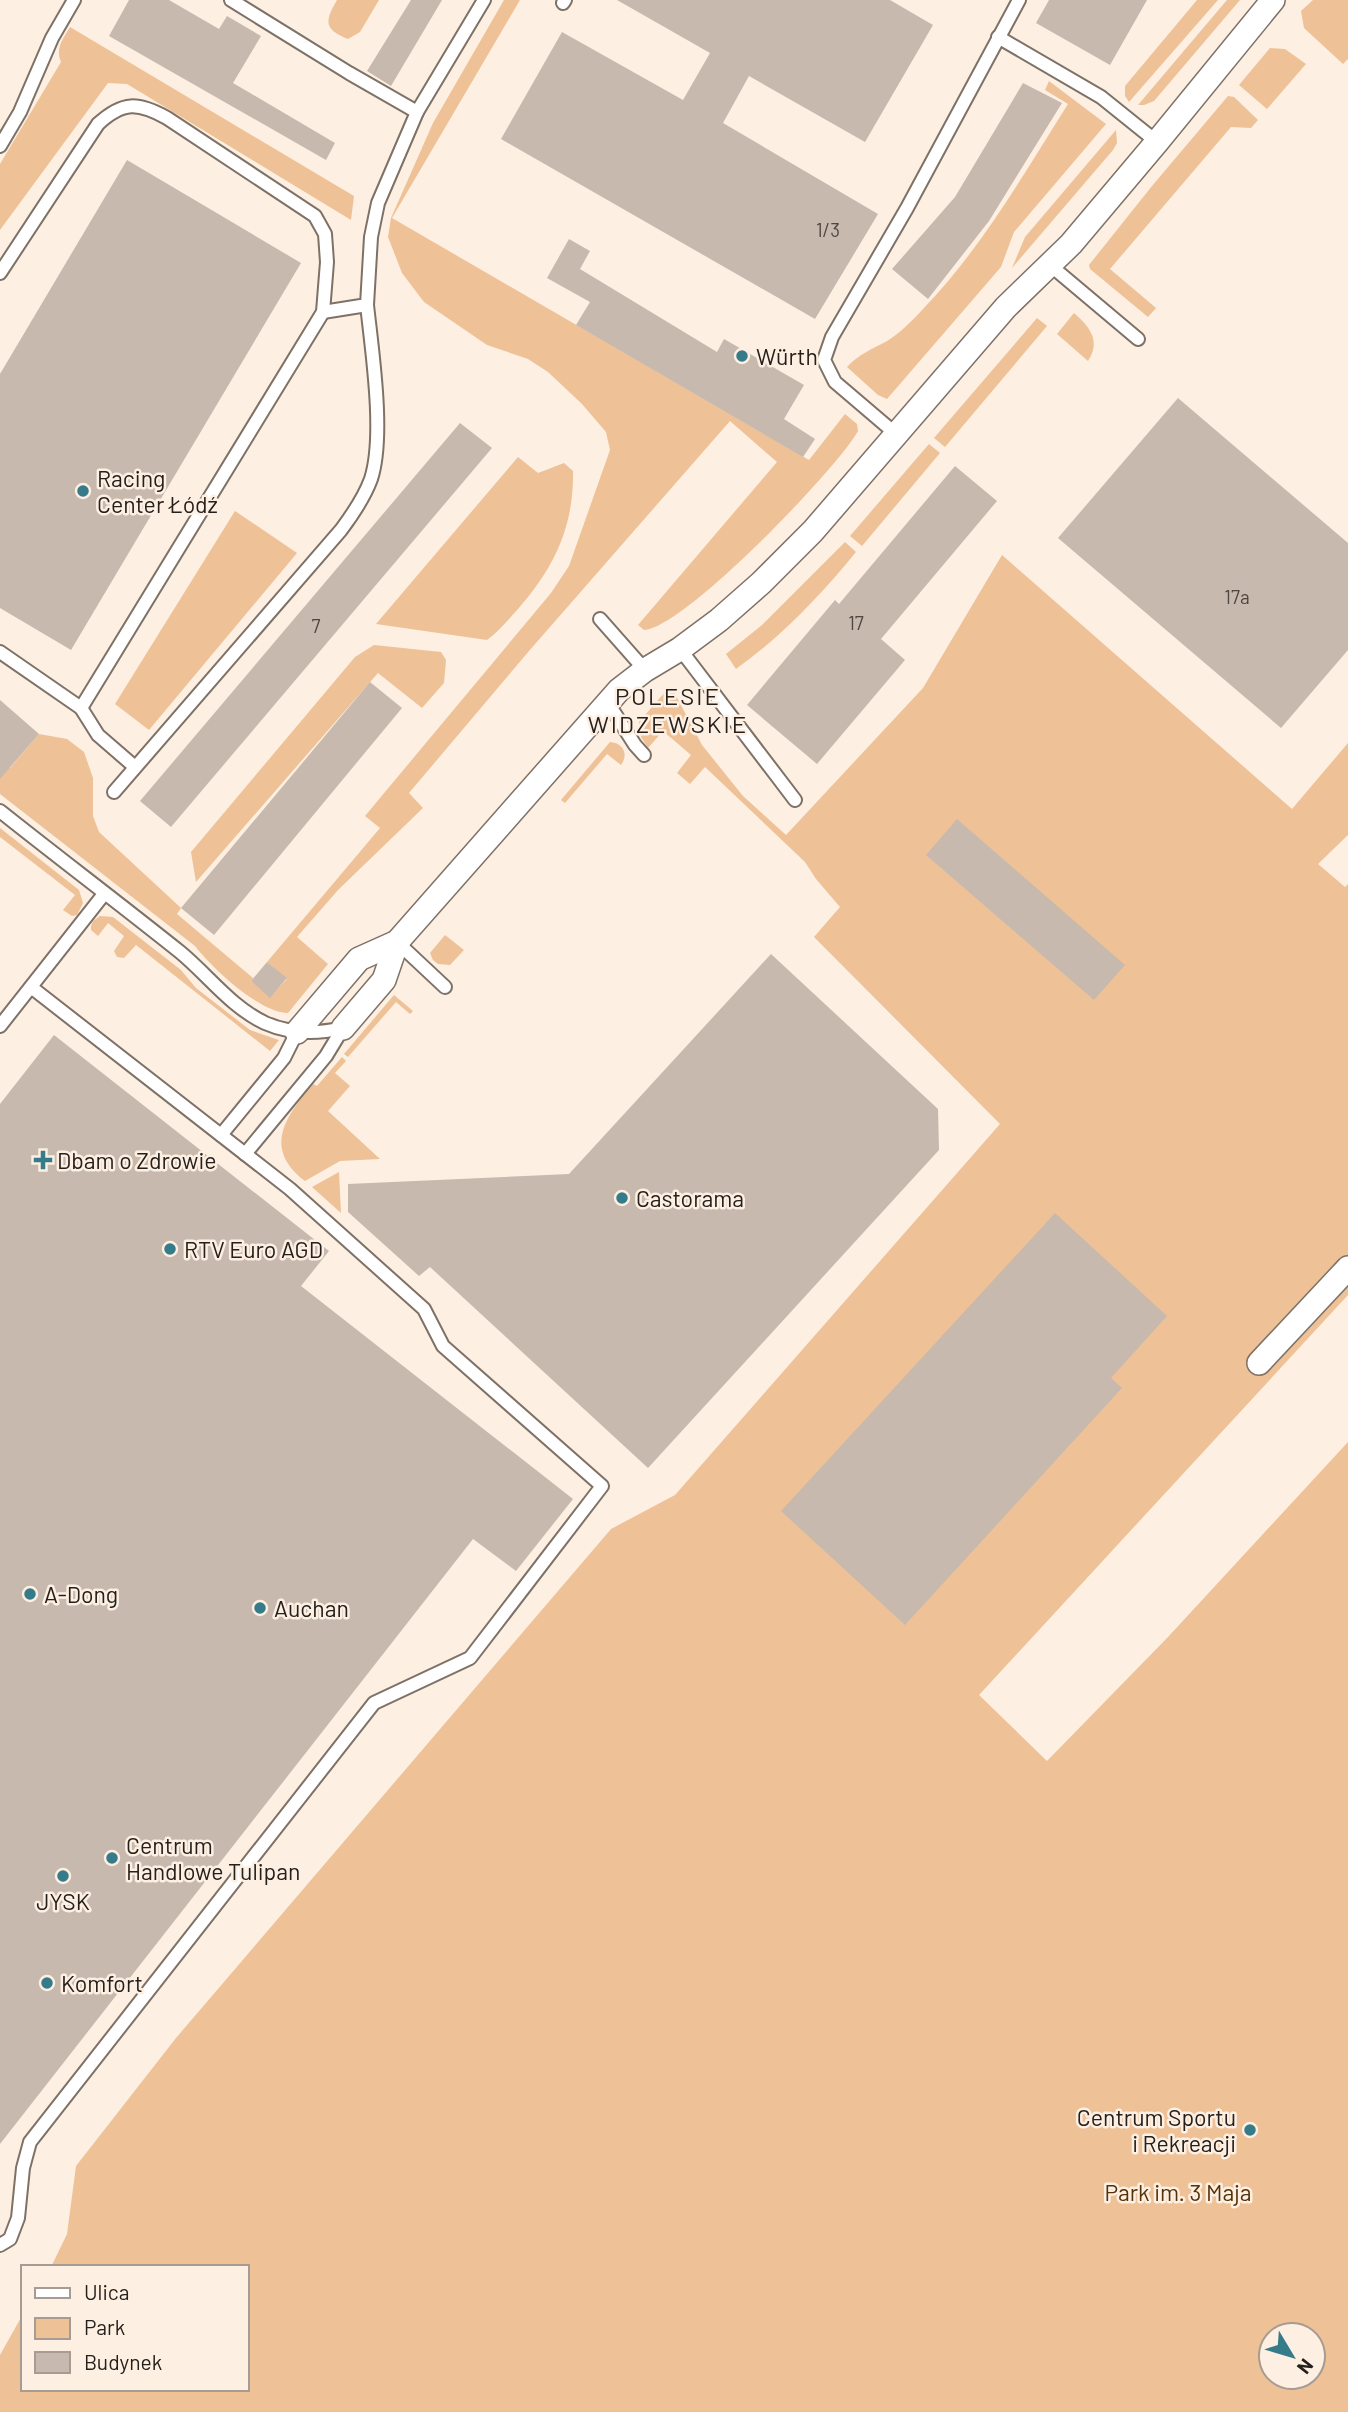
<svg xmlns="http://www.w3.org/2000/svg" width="1348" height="2412" viewBox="0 0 1348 2412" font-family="Barlow,sans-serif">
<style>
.green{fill:#efc197;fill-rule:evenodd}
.building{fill:#c7b9ad}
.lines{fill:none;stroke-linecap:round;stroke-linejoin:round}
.lane-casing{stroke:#7e7166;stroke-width:16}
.street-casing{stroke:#7e7166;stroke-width:26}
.lane{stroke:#fff;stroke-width:12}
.street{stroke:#fff;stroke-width:23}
.poi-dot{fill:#367b89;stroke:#fdefe2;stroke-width:2.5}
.labels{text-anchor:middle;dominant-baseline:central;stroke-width:5;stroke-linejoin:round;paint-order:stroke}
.number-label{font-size:19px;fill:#4e4640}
.poi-label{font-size:23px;fill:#25201c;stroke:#fdefe2;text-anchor:start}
.park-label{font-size:23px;fill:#563208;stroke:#fdefe2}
.neighbourhood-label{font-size:24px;letter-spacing:2px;fill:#25201c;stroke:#fdefe2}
</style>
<rect width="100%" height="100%" fill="#fdefe2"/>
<!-- green -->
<g class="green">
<path d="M337 0H379L360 32 348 39C323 29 325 21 337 0Z"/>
<path d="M504 0H520L392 218 809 460 845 414 857 424 858 431C838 468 683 629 644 630L638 625 777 462 730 421 529 651 409 793 423 808 338 890 297 937 328 964 288 1013C260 1013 212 968 195 946L0 794V760L10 768 39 734 67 739 84 752 93 778V816L99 832 181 908 177 914 253 978 251 981 270 997 287 979 267 962 380 828 365 816 551 593 569 566 610 450 606 432 582 404 548 372 528 359 487 345 424 302 402 273 388 237 391 218 433 123Z"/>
<polygon points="1197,0 1218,0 1129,102 1125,96 1125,86"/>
<polygon points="1227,0 1240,0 1154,101 1144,105 1138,105"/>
<polygon points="1313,0 1348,0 1348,59 1343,64 1304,28 1301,11"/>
<path d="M70 27 354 196 351 220 127 84 108 83 0 230V164L61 62C55 48 63 39 70 27Z"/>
<polygon points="1270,48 1285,49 1306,64 1267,109 1239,85"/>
<path d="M1049 81 1106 124 1014 232 1001 267 887 399 878 395 847 367C858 355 872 349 887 341 899 334 913 320 923 309 981 249 1023 175 1068 104L1045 90Z"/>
<polygon points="1228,96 1234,97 1258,120 1251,128 1231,127 1110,269 1156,308 1148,317 1090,269 1089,265 1152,186"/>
<polygon points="1116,130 1117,143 1113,150 1012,268 1025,237"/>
<path d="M1074 313C1090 327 1101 341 1088 361L1057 334Z"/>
<polygon points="1037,318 1047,326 945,447 934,438"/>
<polygon points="929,444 940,453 862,546 850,536"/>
<path d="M518 457 538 473 564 463 573 471C574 527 554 568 518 609 508 620 499 631 487 640L376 624Z"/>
<polygon points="235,511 297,553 149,730 115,704"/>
<path d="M845 542 856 552C821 595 782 636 736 669L726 654 762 625Z"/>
<path d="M1002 555 1292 809 1348 743V835L1318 864 1345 887 1348 884V1295L979 1695 1047 1761 1168 1637 1348 1442V2412H0V2355L23 2314V2389H247V2267H51L67 2234 76 2166 176 2038 611 1529 675 1495 1000 1124 814 937 840 907 816 879 805 862 705 767 690 784 677 773 691 755 663 731 648 748 641 737 639 722 665 692H674L702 745 743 796 786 835 923 688ZM1271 2335H1313V2377H1271Z"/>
<polygon points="374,645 441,652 446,660 444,683 422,708 378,673 196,882 191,852 355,657"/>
<path d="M610 742C623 743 629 754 621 765L607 754 565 803 561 800Z"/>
<polygon points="0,828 79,890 83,903 77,915 72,916 63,910 75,895 0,837"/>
<polygon points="100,916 113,917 181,970 196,988 250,1030 279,1040 270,1051 136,945 124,958 117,957 114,951 124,936 108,923 98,936 91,930 91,926 93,921"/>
<polygon points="445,935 464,950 450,965 438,964 433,960 430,953"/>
<polygon points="394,995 413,1011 410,1014 396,1002 348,1057 344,1054"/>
<path d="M342 1057 346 1061 335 1073 350 1086 328 1111 380 1159 340 1161 305 1181C262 1148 286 1116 313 1084L317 1086Z"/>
<polygon points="339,1172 341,1213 312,1187"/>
</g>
<!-- building -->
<g class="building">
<polygon points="129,0 169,0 219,29 227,16 261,36 233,83 335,143 326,160 109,36"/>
<polygon points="411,0 442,0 391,86 367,71"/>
<polygon points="617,0 890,0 933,25 865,142 749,76 723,123 878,214 815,319 501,139 562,32 683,100 710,53"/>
<polygon points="1049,0 1147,0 1110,65 1036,23"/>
<polygon points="1023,83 1062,103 989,221 928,299 892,269 955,197"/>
<polygon points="127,160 301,263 71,650 0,608 0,374"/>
<polygon points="569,239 590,251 580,269 717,352 724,339 804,385 784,419 815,439 803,457 576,325 590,302 547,278"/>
<polygon points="1178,398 1348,543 1348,650 1281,728 1058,538"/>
<polygon points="460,423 492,448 171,827 140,801"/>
<polygon points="955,466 997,501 881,639 905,660 817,764 747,705 835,600 839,604"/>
<polygon points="370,682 402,708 214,935 181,908"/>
<polygon points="0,700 39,734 0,779"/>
<polygon points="957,819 1125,965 1094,1000 926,855"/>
<polygon points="771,954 938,1109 939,1150 648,1468 430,1267 419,1276 348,1212 348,1184 569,1174"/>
<polygon points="267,962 287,978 270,998 251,981"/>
<polygon points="54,1035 329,1251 301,1286 573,1499 516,1571 473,1539 0,2144 0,1104"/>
<polygon points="1055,1213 1167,1316 1111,1378 1122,1388 905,1625 781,1511"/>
</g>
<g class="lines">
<!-- lane casing -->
<g class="lane-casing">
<g id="lane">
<polyline points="231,0 349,73 417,112"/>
<polyline points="563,3 565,0"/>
<polyline points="998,37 1101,97 1157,142"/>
<polyline points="0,146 20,112 52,38 74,0"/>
<polyline points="1050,265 1138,339"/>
<path d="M0 273 98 124C123 101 138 102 167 118L315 216 325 234 327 262 323 312 81 708 0 652"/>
<polyline points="323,312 367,305 371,237 378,203 417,112 484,0"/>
<polyline points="896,434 835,382 824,360 832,337 907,208 1019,0"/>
<polyline points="600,619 645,670"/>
<polyline points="680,649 795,800"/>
<polyline points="608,703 635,745 644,755"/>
<polyline points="81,708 98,735 135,767"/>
<path d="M114 792 341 530C353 514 364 498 371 479 385 436 372 351 367 305"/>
<path d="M0 811C59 858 120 904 180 952 208 975 231 1007 265 1023 290 1034 317 1034 343 1028"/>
<polyline points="397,942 445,987"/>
<polyline points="0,1026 104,894"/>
<polyline points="221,1135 284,1058 297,1032"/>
<polyline points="245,1154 326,1056 343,1028"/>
<polyline points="0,2245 10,2239 18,2218 23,2168 30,2142 374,1703 470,1658 602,1486 443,1346 424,1309 290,1189 31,987"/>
</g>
</g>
<!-- street casing -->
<g class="street-casing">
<g id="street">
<polyline points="343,1028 384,980 397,942"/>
<polyline points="297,1032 359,959 397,942 619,690 645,670 680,649 719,620 761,583 813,531 1006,307 1071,244 1157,142 1273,0"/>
<polyline points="1259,1363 1348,1268"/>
</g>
</g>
<!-- lane -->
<use href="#lane" class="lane"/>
<!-- street -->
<use href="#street" class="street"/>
</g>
<!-- markers -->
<g class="poi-dot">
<circle cx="742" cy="356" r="7"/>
<circle cx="83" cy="491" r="7"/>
<path d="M39.5 1149.5h7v7h7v7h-7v7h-7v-7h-7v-7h7z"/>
<circle cx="622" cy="1198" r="7"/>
<circle cx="170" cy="1249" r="7"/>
<circle cx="30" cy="1594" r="7"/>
<circle cx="260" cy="1608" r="7"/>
<circle cx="112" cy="1858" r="7"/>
<circle cx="63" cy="1876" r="7"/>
<circle cx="47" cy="1983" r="7"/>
<circle cx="1250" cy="2130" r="7"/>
</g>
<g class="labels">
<!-- number labels -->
<g class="number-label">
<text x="828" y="229">1/3</text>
<text x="1237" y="596">17a</text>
<text x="856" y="622">17</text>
<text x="316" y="625">7</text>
</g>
<!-- poi labels -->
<g class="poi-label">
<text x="756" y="356">Würth</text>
<text x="97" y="478">Racing<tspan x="97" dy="26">Center Łódź</tspan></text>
<text x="57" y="1160">Dbam o Zdrowie</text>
<text x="636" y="1198">Castorama</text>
<text x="184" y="1249">RTV Euro AGD</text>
<text x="44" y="1594">A-Dong</text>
<text x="274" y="1608">Auchan</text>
<text x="126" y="1845">Centrum<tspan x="126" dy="26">Handlowe Tulipan</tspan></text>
<text x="63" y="1901" text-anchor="middle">JYSK</text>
<text x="61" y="1983">Komfort</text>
<text x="1236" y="2117" text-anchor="end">Centrum Sportu<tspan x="1236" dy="26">i Rekreacji</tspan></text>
</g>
<!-- park labels -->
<g class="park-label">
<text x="1178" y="2192">Park im. 3 Maja</text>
</g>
<!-- neighbourhood labels -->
<g class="neighbourhood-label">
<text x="668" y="695">POLESIE<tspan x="668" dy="28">WIDZEWSKIE</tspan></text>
</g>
</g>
<!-- legend -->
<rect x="21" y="2265" width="228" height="126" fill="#fdefe2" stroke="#a79c93" stroke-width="2"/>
<rect x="35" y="2288" width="35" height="10" fill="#ffffff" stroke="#a79c93" stroke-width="2"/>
<text x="84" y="2300" font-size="21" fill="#25201c">Ulica</text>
<rect x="35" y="2318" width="35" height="21" fill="#efc197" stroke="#a79c93" stroke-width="2"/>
<text x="84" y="2335" font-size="21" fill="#25201c">Park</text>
<rect x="35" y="2352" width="35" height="21" fill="#c7b9ad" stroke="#a79c93" stroke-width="2"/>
<text x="84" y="2370" font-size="21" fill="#25201c">Budynek</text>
<!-- north arrow -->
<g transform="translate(1292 2356) rotate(128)"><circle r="33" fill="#fdefe2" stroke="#a79c93" stroke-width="2"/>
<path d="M0-5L12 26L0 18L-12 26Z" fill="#367b89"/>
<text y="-10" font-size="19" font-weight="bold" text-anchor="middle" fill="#25201c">N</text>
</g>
</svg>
